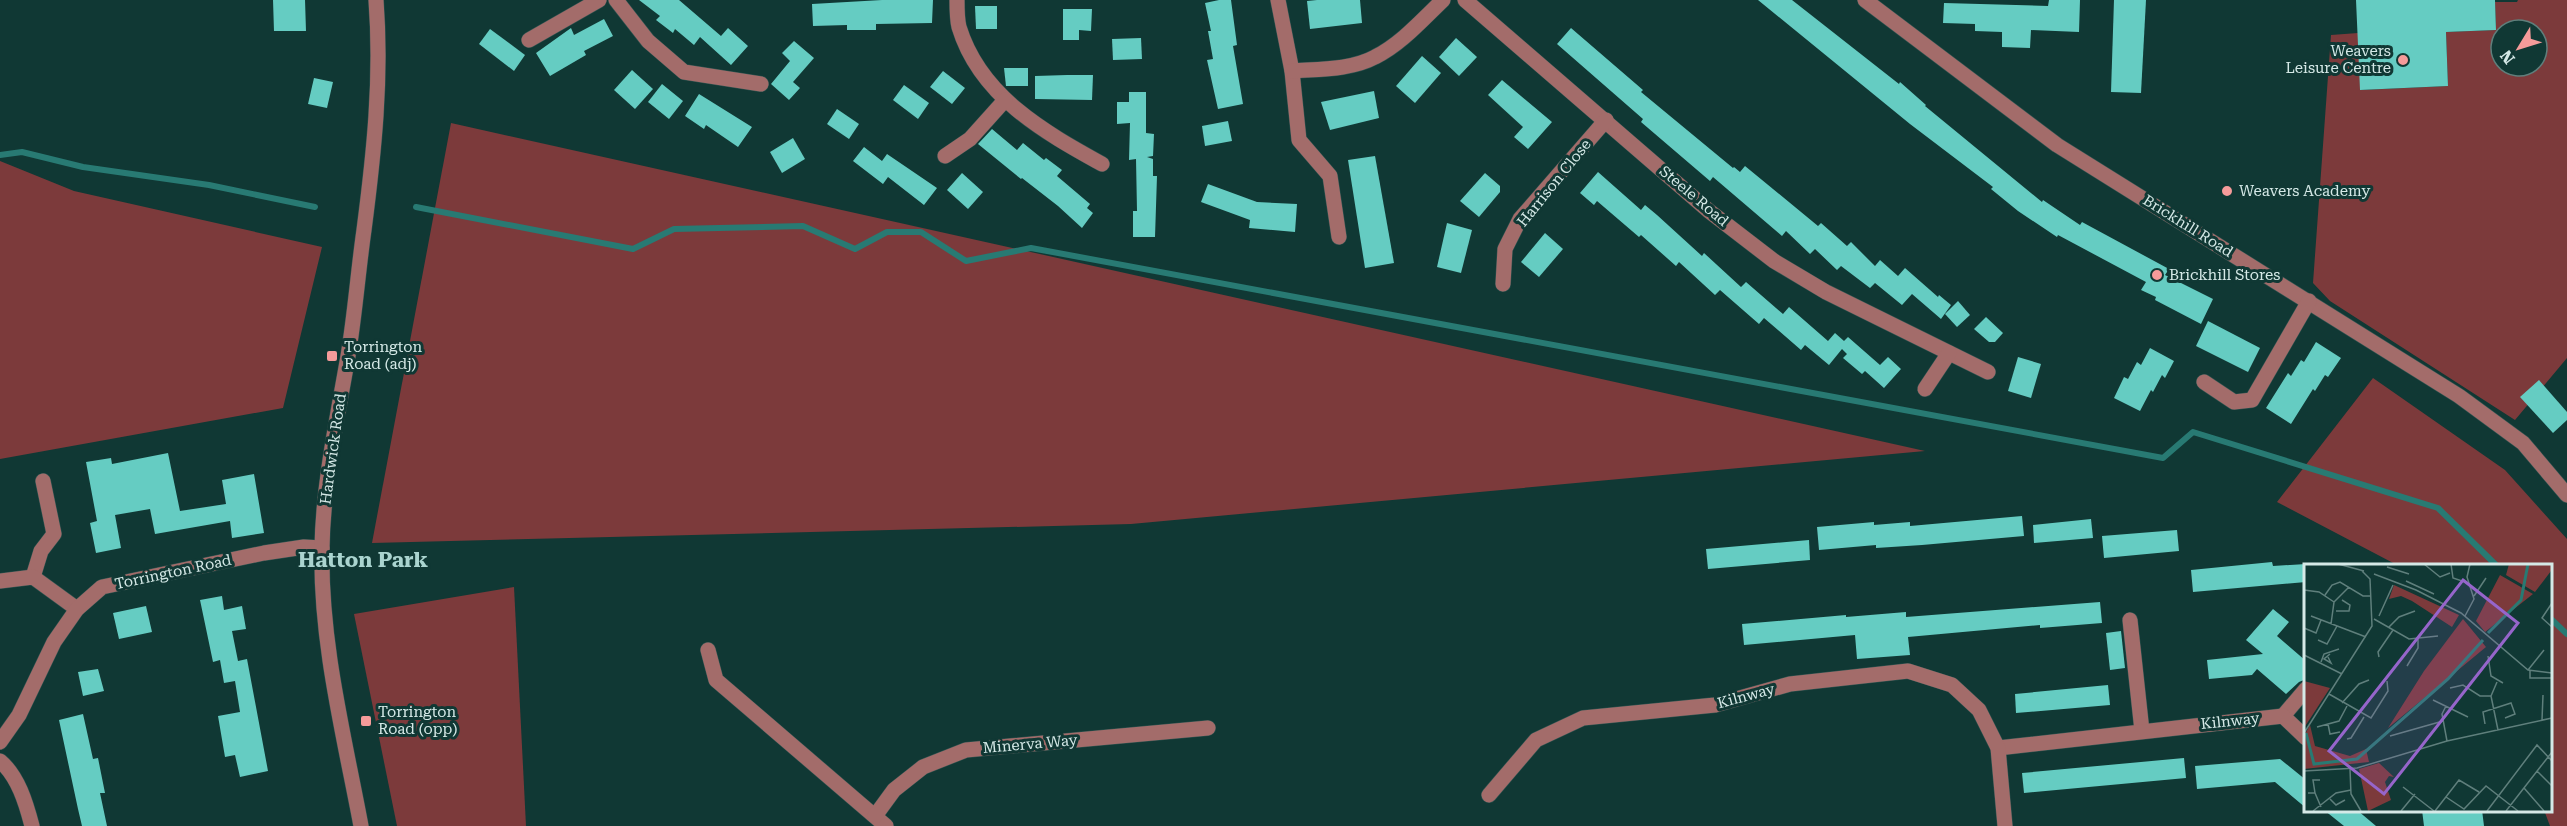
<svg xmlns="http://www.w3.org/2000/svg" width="2567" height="826" viewBox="0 0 2567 826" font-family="'Roboto Serif',serif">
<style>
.green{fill:#7c3a3b;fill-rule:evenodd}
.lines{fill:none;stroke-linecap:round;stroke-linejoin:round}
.stream{stroke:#287a73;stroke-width:6}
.building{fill:#65ccc2}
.minor-casing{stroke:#305451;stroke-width:16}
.minor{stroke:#a36c6a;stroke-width:15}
.poi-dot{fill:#f59b9a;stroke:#103834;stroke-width:2}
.labels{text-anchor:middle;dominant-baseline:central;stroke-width:6;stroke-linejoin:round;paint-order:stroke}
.poi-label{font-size:15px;fill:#d5e9e7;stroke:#103834;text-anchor:start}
.street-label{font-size:15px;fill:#d5e9e7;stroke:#103834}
.district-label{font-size:21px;font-weight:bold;fill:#aad4cf;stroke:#103834}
.inset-river{fill:none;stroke:#287a73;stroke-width:3}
.inset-road{fill:none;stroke:#5f7f7c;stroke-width:1.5}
.view{fill:#9665cb;fill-opacity:0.15;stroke:#9665cb;stroke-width:3}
.inset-edge{fill:none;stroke:#d5e9e7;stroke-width:3}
</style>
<rect width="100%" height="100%" fill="#103834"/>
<!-- green -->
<g class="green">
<path d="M2518 0H2567V358L2515 420 2330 301 2313 283 2331 35 2358 33 2361 90 2448 86 2446 32 2496 30 2495 2H2517ZM2501 30H2537V66H2501Z"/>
<polygon points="451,123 1925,451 1131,524 372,543"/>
<polygon points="0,161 74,191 322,247 283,408 0,459"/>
<polygon points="2373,378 2505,470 2567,539 2567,826 2550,826 2544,810 2550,810 2550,565 2397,565 2277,502"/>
<polygon points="514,587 526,826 397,826 354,614"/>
</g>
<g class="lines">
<!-- stream -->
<g class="stream">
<polyline points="0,155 22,152 83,167 209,185 315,207"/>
<polyline points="416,207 633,249 674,229 803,226 855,249 887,232 921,232 966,261 1031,248 2163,458 2193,432 2438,508 2496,565"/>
<polyline points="2550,618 2567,634"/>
</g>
</g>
<!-- building -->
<g class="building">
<polygon points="273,0 305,0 306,31 274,31"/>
<polygon points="639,0 679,0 721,36 728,28 748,46 731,65 700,37 694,45 675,29 673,33 656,20 660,16"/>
<polygon points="882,0 933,0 932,23 876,24 876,30 847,30 847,25 813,26 812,4"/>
<polygon points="1219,0 1231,0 1237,45 1233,46 1243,104 1218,109 1207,60 1213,59 1208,31 1211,31 1205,3"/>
<polygon points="1317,0 1360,0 1362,23 1310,29 1307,1"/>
<polygon points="1758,0 1792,0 1899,84 1900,82 1926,105 1925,106 2042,202 2043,200 2080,225 2082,222 2169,269 2165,275 2213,299 2201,324 2155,300 2156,297 2141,290 2146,282 2058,235 2057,237 2018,211 1991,189 1993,187 1910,124"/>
<polygon points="2049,0 2080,0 2079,32 2031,30 2030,48 2002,47 2002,32 1975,31 1975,24 1943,23 1944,3 2048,6"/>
<polygon points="2114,0 2146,0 2141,93 2111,92"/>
<polygon points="2356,0 2495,0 2496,30 2446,32 2448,86 2360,90"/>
<polygon points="975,6 997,6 997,29 976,29"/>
<polygon points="1063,9 1092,9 1091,31 1079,30 1079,40 1063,40"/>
<polygon points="604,19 613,36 584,51 586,55 550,76 536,53 571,28 574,35"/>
<polygon points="1571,28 1643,90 1641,92 1733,168 1734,167 1740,172 1745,166 1818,226 1821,223 1847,246 1851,242 1875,266 1880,260 1898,276 1905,268 1938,297 1939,295 1951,305 1941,319 1912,294 1902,305 1875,283 1870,288 1841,266 1837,270 1815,249 1810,254 1786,231 1782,236 1713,177 1710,181 1641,122 1643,119 1557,44"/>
<polygon points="490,29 525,55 514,71 479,44"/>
<polygon points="1141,38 1142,59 1113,60 1112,39"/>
<polygon points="1456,38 1477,57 1459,76 1439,57"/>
<polygon points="794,41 814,58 793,82 800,88 789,100 771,84 790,61 782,53"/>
<polygon points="1422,56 1441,73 1415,103 1396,86"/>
<polygon points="1004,68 1028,68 1028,86 1006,86"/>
<polygon points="632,70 653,89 635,109 614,90"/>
<polygon points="943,71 965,88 952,104 930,87"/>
<polygon points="1067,75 1093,75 1092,100 1035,99 1035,76"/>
<polygon points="314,78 333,82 327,108 308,104"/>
<polygon points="1502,80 1552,122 1528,149 1514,137 1523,127 1488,95"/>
<polygon points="662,84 683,101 669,119 648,102"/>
<polygon points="904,85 929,103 918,119 893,100"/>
<polygon points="1374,91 1379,118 1330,130 1321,102"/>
<polygon points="1129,92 1146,92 1146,133 1154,134 1153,156 1147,157 1153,159 1153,176 1157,176 1155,237 1133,237 1133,211 1137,211 1136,159 1129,160 1130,123 1117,124 1117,102 1129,102"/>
<polygon points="699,94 752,127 738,147 706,125 704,129 685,116"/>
<polygon points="837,109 859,124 849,139 827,124"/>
<polygon points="1228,121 1232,141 1205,146 1202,126"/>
<polygon points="992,129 1017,150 1023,143 1044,160 1046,158 1062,170 1057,176 1090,204 1087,208 1093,213 1082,228 1058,206 1022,178 1021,179 978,144"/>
<polygon points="793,138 805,159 782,173 770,152"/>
<polygon points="864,147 882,161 887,154 937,188 924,205 888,177 883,184 853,161"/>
<polygon points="1375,156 1394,263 1365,268 1348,160"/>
<polygon points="1598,172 1641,210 1645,205 1657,215 1702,256 1704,253 1741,287 1746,282 1783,314 1789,307 1828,341 1835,333 1844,341 1848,337 1880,365 1888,357 1901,369 1884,388 1865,371 1862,374 1843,358 1847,354 1842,349 1829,365 1805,345 1801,350 1764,318 1759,324 1720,290 1715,295 1679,262 1676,266 1641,235 1639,237 1597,201 1594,205 1580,193"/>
<polygon points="962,173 983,192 968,209 947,190"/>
<polygon points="1485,173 1500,186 1500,192 1479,217 1460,201"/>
<polygon points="1208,184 1257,202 1297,204 1295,232 1249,228 1250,220 1201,202"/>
<polygon points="1447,223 1472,230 1461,273 1437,267"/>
<polygon points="1545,233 1563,249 1539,277 1521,262"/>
<polygon points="1958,301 1970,315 1957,327 1945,314"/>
<polygon points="1986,317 2003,333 1995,342 1989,342 1974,329"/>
<polygon points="2208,321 2260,348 2248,372 2196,346"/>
<polygon points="2316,342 2341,358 2328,377 2325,375 2315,391 2313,389 2291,424 2266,408 2288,373 2291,376 2301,360 2304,362"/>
<polygon points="2150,348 2174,361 2165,378 2162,375 2153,392 2151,390 2140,411 2114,398 2124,377 2128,379 2137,362 2141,365"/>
<polygon points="2018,357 2041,364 2031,398 2008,391"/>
<polygon points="2539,380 2567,412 2567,420 2553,433 2520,397"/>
<polygon points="168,453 180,511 226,504 222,480 254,474 264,533 232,538 230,521 155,534 150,509 115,515 121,548 96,553 90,523 97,521 86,462 111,458 112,464"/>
<polygon points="2022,516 2024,536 1922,545 1876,548 1876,545 1819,550 1817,527 1874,522 1874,525 1910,522 1910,526"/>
<polygon points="2091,519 2093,538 2034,543 2033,525"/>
<polygon points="2177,530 2179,551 2104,558 2102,536"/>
<polygon points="1809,540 1810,560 1708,569 1706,549"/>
<polygon points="2272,562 2273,566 2306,564 2306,582 2193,592 2191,570"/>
<polygon points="222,596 224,610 242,606 246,629 232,631 238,661 247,659 268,771 240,777 235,755 225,757 218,716 240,712 235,681 224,683 220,660 213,662 200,600"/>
<polygon points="2100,602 2102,623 2040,628 2040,625 1908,637 1910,655 1857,659 1855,635 1744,645 1742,624 1846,615 1846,617 1906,612 1906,617"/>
<polygon points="146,606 152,632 119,639 113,613"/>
<polygon points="2273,609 2289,622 2277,636 2306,661 2306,679 2299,682 2286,694 2257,669 2252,675 2209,679 2207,660 2263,654 2246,640"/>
<polygon points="2121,631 2125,668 2110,670 2106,633"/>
<polygon points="98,669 104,691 83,696 78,672"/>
<polygon points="2108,685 2110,705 2016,713 2015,694"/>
<polygon points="83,714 93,759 98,758 105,793 100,793 107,826 82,826 78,809 59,720"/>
<polygon points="2184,758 2186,778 2024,793 2022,773"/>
<polygon points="2280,759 2306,780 2306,808 2275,782 2197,789 2195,766"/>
<polygon points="2324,810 2357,810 2376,826 2344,826"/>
<polygon points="2422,810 2482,810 2484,826 2424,826"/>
</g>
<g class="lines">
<!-- minor casing -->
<g class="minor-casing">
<g id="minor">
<polyline points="616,0 648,41 684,72 761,84"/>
<path d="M957 0C957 9 957 19 959 27 980 96 1044 132 1102 164"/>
<polyline points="1278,0 1292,71 1299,140 1330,176 1339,237"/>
<polyline points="1465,0 1709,211 1774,261 1826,292 1988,372"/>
<polyline points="1865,0 2057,145 2459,396 2523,443 2567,495"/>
<polyline points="529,40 599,0"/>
<path d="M1292 71C1319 69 1351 70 1375 57 1401 44 1422 20 1443 0"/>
<polyline points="945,156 970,139 1005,100"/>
<polyline points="1503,284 1505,249 1520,219 1606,120"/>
<polyline points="2204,382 2234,402 2252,400 2309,301"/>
<polyline points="1925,389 1949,353"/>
<polyline points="33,577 41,551 54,534 43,481"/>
<polyline points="0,581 33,577 77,609"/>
<polyline points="2130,620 2142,731"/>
<polyline points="708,650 716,680 886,826"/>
<polyline points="2283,716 2306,689"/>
<polyline points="0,742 19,715 54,642 77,609 102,587 264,553 304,547 322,548"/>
<polyline points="1998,748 2283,716 2306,738"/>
<path d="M0 761C18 776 26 803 32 826"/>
<polyline points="1489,795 1536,740 1583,718 1715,705 1790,684 1908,671 1952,685 1979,710 1998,748 2005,826"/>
<polyline points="875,816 894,790 923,767 966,750 1208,728"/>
<path d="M361 826C344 735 320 642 322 548 323 484 337 420 348 356 355 314 358 272 364 230 374 153 382 78 376 0"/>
</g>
</g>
<!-- minor -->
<use href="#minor" class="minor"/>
</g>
<!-- markers -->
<g class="poi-dot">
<circle cx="2403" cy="60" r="6"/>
<circle cx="2227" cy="191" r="6"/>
<circle cx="2157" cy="275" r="6"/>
<rect x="326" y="350" width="12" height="12" rx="3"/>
<rect x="360" y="715" width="12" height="12" rx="3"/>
</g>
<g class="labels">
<!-- poi labels -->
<g class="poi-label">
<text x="2391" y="51" text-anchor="end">Weavers<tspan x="2391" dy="17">Leisure Centre</tspan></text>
<text x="2239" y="191">Weavers Academy</text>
<text x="2169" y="275">Brickhill Stores</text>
<text x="344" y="347">Torrington<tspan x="344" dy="17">Road (adj)</tspan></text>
<text x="378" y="712">Torrington<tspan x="378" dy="17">Road (opp)</tspan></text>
</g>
<!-- street labels -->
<g class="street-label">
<text transform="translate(1554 183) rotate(-51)">Harrison Close</text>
<text transform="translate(1694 196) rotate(40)">Steele Road</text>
<text transform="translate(2188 226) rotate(32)">Brickhill Road</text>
<text transform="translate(333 449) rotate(-82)">Hardwick Road</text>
<text transform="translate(173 572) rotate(-12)">Torrington Road</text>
<text transform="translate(1746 696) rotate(-15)">Kilnway</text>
<text transform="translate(2230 721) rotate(-6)">Kilnway</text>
<text transform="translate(1030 744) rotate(-5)">Minerva Way</text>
</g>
<!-- district labels -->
<g class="district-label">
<text x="363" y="560">Hatton Park</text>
</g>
</g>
<!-- overview -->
<g transform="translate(2304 564)">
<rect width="248" height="248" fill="#103834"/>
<path d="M247 0V7L231 28 202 11 205 0ZM196 11 229 30 181 68 172 57ZM90 21 155 51 148 63 108 37 97 32 85 35ZM159 55 182 83 84 164 120 107ZM0 117 26 124 0 164ZM6 161 11 182 46 192 62 185 65 198 0 205V172ZM75 199 90 213 85 212 81 218 87 236 64 247 55 205Z" fill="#7c3a3b"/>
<path class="inset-river" d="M184 69 217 36 224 0M2 169 10 200 53 195 144 115 179 76"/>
<path class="inset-road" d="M34 0 60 7M120 0 136 13 146 9M147 0 149 14 164 19M83 3 105 10M70 10 112 26 157 49 224 106 248 109M102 17 130 30M0 26 15 28 30 38 27 60M21 31 28 21 36 18 59 32H67M170 32 182 14M30 38 45 23M248 39 238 54 248 63M32 47H45L46 41 38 36M7 52 62 73M75 52 89 21M161 52 170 35 163 13 166 0M70 55 105 75 134 72M85 63 95 53 111 47M0 64 12 69 17 56M14 76 23 80 33 62M0 91 38 110M184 92 187 112 199 119M24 93 27 99 20 95 26 90M75 93 74 88 89 66M17 98 20 90 35 85M103 102 114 84V75M224 106 240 86M226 107V114H248M193 118 187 132 194 166M146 124 159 121 176 132H187M25 130 67 154 84 127 83 117M129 136 164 153M38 139 55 120 65 116M142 142 138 150 143 177M238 156 239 131M24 160 26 170 36 168M181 160 179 148 207 139 211 150 201 154M13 163 35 157 43 142M0 169 68 62 66 15 58 7M86 172 139 157M43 175 47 174 60 153M46 205 47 230 57 247M0 207 53 204 143 177 248 154M233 207 248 222M99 223 130 247M220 224 240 247M4 229H11L17 243M11 229 9 216H16M142 233 160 245 182 222 214 247M26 235 32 241 41 236M9 247 32 229 47 226M97 247 111 230M131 247 155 216 175 228M183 247 233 181 248 197M202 247 248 188"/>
<path class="view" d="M159 16 214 59 80 230 25 187Z"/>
<rect width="248" height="248" class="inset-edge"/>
</g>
<!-- north arrow -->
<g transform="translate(2519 48) rotate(232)"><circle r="28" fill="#103834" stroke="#5f7f7c" stroke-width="1.5"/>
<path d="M0-4.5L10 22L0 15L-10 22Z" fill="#f59b9a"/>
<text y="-9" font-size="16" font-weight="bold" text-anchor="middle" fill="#d5e9e7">N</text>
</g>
</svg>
